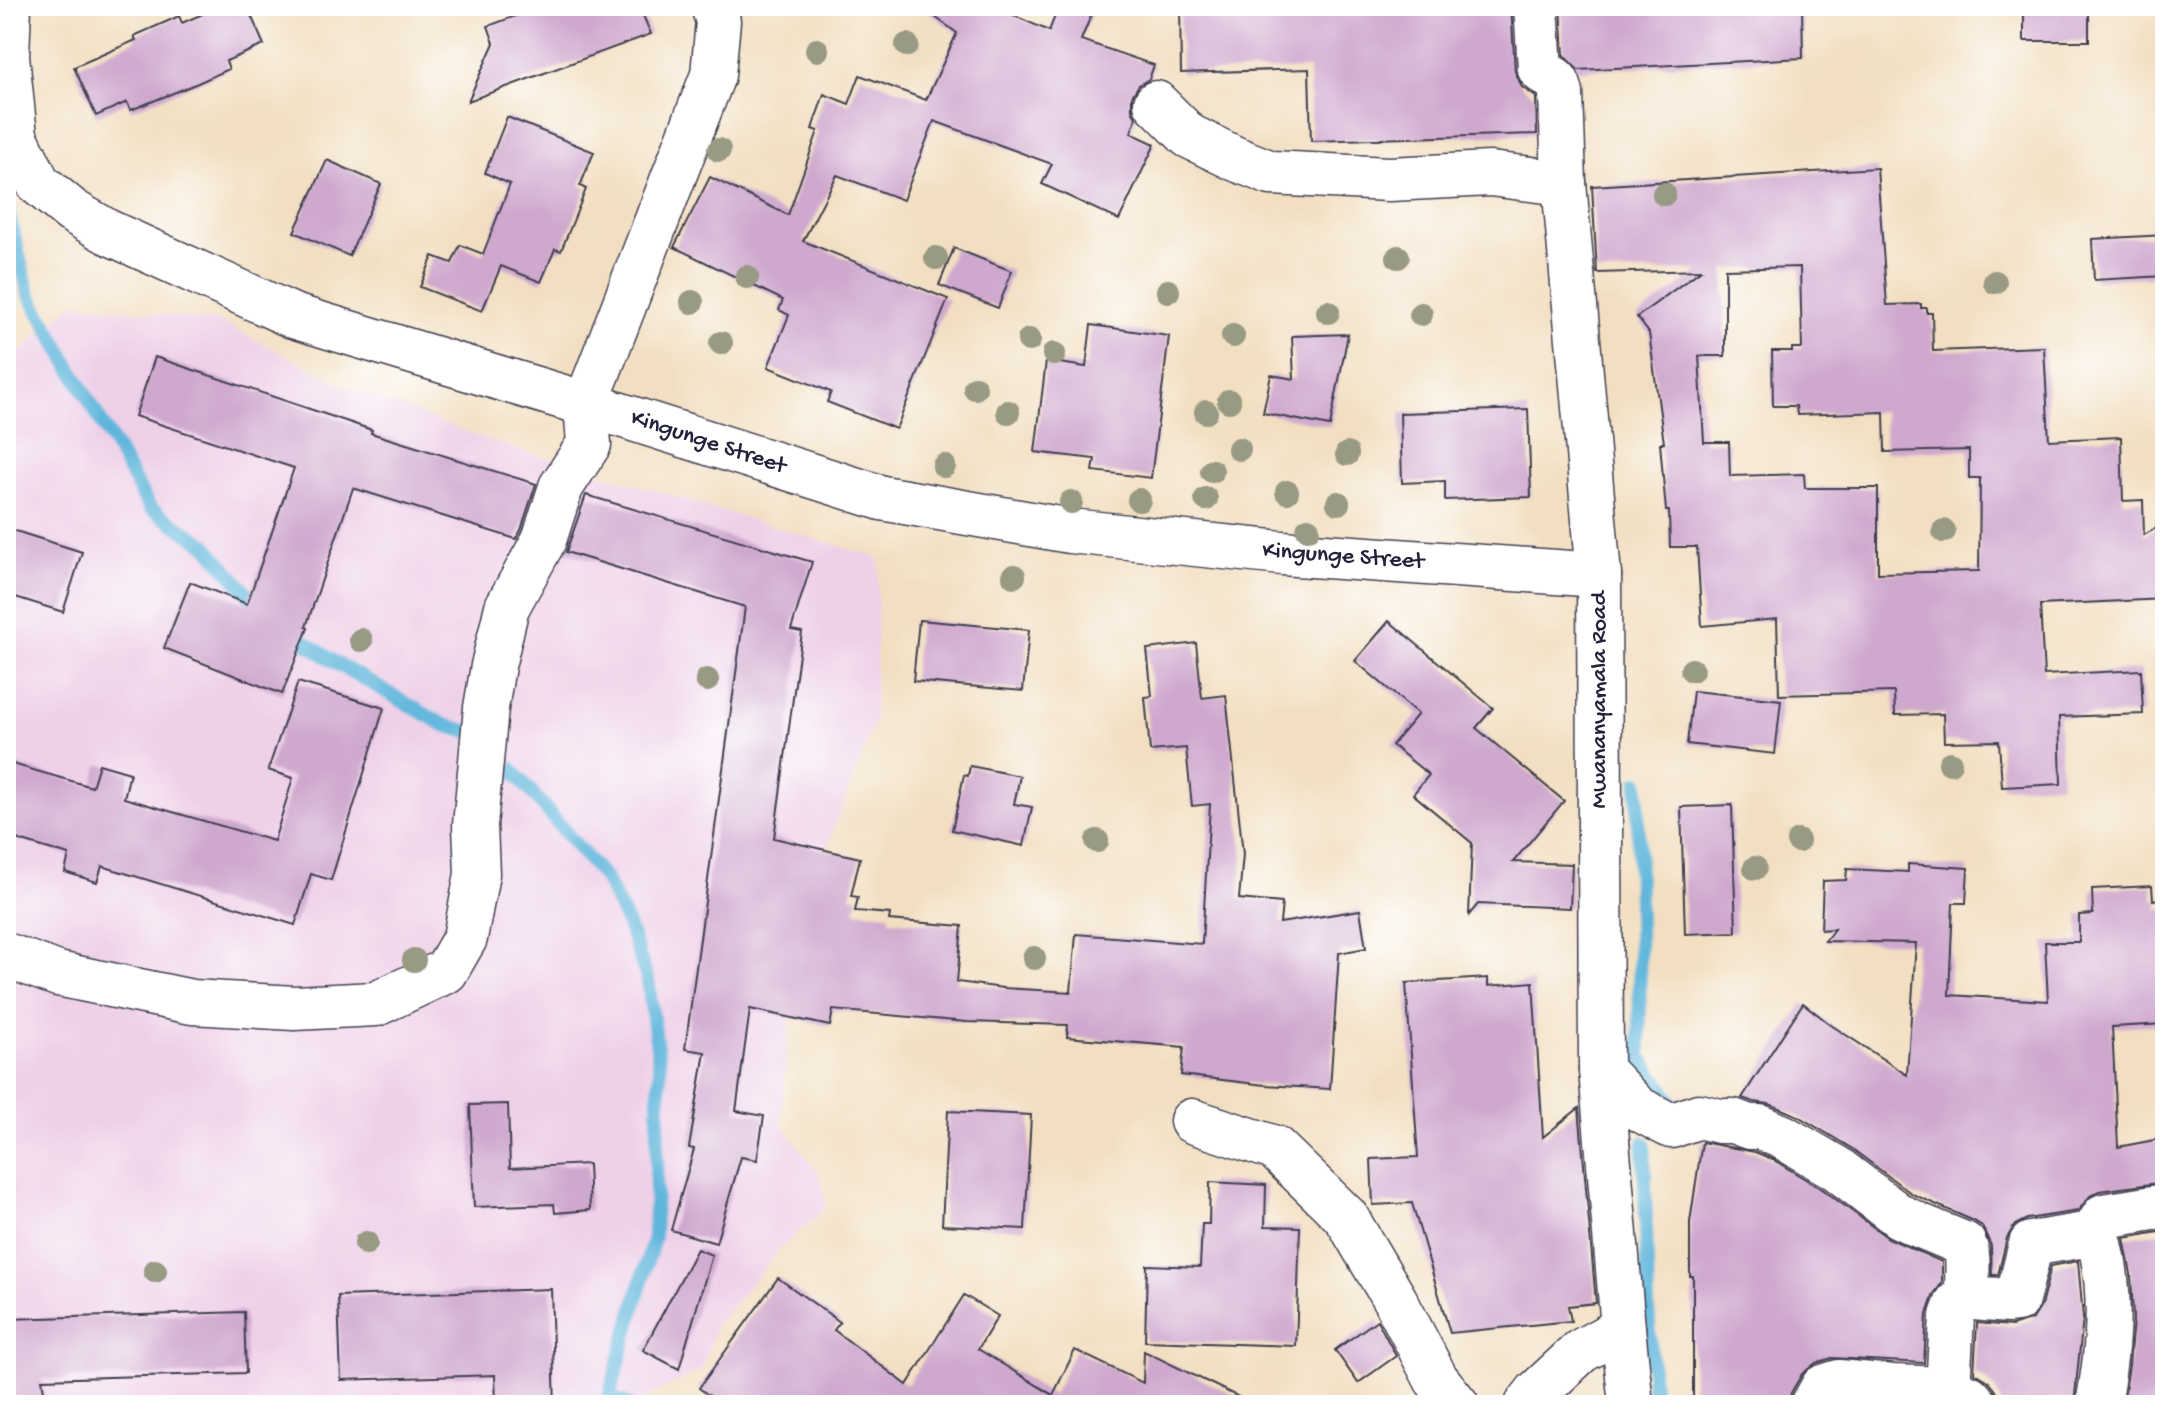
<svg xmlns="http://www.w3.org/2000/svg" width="2171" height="1411" viewBox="0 0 2171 1411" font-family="'Gochi Hand',sans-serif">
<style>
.built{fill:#eed0e8}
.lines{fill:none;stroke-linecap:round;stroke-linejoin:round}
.stream{stroke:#5eb6db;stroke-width:14}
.building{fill:#cfa8ce;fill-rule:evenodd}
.minor-casing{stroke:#413e4f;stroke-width:47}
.minor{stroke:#fff;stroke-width:44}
.tree{fill:#989a84}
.labels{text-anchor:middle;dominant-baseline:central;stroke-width:6;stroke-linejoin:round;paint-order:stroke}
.street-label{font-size:24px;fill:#22223b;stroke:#fff}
</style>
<rect width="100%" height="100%" fill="#fff"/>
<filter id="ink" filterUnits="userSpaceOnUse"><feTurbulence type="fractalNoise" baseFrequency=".0125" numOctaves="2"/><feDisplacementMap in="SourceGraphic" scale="16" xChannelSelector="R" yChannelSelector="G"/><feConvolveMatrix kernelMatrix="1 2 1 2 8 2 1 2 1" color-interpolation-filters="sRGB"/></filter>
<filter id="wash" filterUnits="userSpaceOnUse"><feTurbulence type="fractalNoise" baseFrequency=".006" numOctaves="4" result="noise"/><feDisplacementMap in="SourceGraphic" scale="32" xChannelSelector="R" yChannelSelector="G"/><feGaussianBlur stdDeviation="1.8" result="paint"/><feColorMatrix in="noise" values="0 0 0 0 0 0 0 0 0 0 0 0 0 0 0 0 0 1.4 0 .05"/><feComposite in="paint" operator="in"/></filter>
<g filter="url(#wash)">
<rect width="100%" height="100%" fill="#f2dfc1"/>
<!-- built -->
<polygon class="built" points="75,303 221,322 347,387 493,442 879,558 874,723 834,827 803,920 792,985 781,1123 820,1176 826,1207 783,1246 716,1325 702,1369 637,1402 636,1405 6,1405 6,363"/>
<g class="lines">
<!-- stream -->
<g class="stream">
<polyline points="6,205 29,294 150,508 206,545 260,608"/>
<polyline points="289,631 336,663 444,725 466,731"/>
<polyline points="512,769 606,880 628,925 648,981 660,1070 654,1237 609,1397 630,1405"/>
<polyline points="1638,782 1640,1056 1674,1106 1686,1109"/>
<polyline points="1644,1143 1648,1305 1654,1405"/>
</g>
</g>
<g id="blocks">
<!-- building -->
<g class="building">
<polygon points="221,6 247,6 264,45 226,61 229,69 198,83 131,110 127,102 96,116 74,67 136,40 134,36 179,16 182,23"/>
<polygon points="522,6 639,6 651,34 468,101 494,43 488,26 524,13"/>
<polygon points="920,6 992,6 1049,31 1059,6 1095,6 1081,40 1154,65 1149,79 1139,85 1132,96 1132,109 1136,118 1131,133 1155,144 1119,220 1042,184 1052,164 934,121 903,200 837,175 803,241 948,299 896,429 827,402 831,392 768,367 789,315 779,310 783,300 674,247 710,177 788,215 818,131 812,129 824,94 849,104 860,75 926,100 957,33"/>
<polygon points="1180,6 1511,6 1515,71 1522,87 1536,97 1537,134 1311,141 1309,69 1181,73"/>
<polygon points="1561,6 1802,6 1803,58 1578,70 1564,56"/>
<rect x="2024" y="6" width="65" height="35"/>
<polygon points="507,117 594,152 580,186 586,189 561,251 555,249 541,282 501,266 482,311 420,287 433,256 452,263 460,245 483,254 510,184 485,173"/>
<polygon points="327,160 381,184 349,256 294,232"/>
<path d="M1877 168 1887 305 1921 304V308H1927V313H1932L1933 351 2044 347 2049 440 2121 437 2123 501 2143 500 2144 535 2165 523V599L2040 605 2044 675 2141 670 2143 714 2059 717 2061 784 2002 787 1999 741 1944 742 1943 714 1895 715 1894 692 1779 695 1777 619 1702 626 1697 547H1670L1669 511H1666L1660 443H1664L1649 333 1637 317 1701 270 1597 273 1592 186ZM1800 267 1802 348H1792V351H1772L1773 406H1796L1797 415 1884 412 1885 452 1969 450V478H1980L1979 571 1878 573V488H1805L1804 474 1730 476 1729 442H1704L1699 356H1725V269Z"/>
<polygon points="2165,235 2165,276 2094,280 2092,239"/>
<polygon points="954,248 1012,271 998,308 939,285"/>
<polygon points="1091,325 1169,336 1151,478 1093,471 1095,459 1035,452 1046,361 1086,367"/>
<polygon points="1348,334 1330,426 1263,413 1271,375 1294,379 1292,336"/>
<polygon points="155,357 372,430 371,433 536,484 521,530 516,539 353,488 306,627 308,628 282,694 164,648 190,582 247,604 294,468 135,416"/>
<polygon points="1528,409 1531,497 1445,500 1445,481 1402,483 1400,413"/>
<polygon points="586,495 812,562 791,630 802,632 774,838 860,858 851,896 858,897 855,911 890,914 889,920 962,926 957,982 1003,988 1071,992 1076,934 1202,944 1210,804 1192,806 1186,748 1150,751 1145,697 1152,696 1147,649 1196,643 1202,698 1226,695 1243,854 1239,899 1282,903 1280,923 1360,910 1366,948 1339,953 1330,1089 1265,1085 1181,1075 1184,1047 1067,1037 1068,1025 967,1022 833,1010 830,1026 750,1009 736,1111 764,1116 757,1160 741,1157 716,1243 671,1230 694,1149 689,1148 705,1052 685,1049 745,607 566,552"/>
<polygon points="6,528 82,552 63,612 6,594"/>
<polygon points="919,620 1029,630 1023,691 913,681"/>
<polygon points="1389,621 1493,708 1476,728 1564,801 1513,862 1572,864 1570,908 1478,904 1469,915 1472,843 1413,794 1429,775 1392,745 1418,714 1355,661"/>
<polygon points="298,682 384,708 331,880 311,874 295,925 102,866 97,882 65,872 69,855 6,836 6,762 92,787 99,764 130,773 124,798 274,841 293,778 268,770"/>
<polygon points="1693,691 1781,700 1775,754 1687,744"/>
<polygon points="970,766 1020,776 1014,804 1032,807 1024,846 952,830 964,775 968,776"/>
<polygon points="1732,805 1736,932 1685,934 1681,807"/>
<polygon points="1908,864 1968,868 1966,903 1953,903 1949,995 2048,1001 2045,942 2079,942 2079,915 2093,914 2092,889 2152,886 2153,900 2158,899 2158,909 2165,909 2165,1024 2112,1027 2118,1147 2165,1138 2165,1182 2100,1191 2090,1196 2078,1211 2027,1219 2015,1225 2007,1238 1998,1275 1992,1275 1991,1246 1982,1226 1974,1221 1912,1194 1851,1148 1796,1115 1769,1104 1754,1102 1742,1098 1803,1003 1831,1025 1907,1075 1916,943 1825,941 1834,929 1821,930 1823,881 1846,880 1847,869 1908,872"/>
<polygon points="1488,978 1488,986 1533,982 1543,1137 1579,1108 1596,1303 1568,1306 1571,1321 1450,1333 1412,1203 1373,1205 1371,1159 1418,1157 1406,983"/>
<polygon points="508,1104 510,1168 588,1164 590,1210 555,1213 554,1204 474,1207 470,1105"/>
<polygon points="948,1111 1031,1115 1025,1229 942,1225"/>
<polygon points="1702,1142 1755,1152 1772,1159 1822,1189 1888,1238 1942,1262 1942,1283 1934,1294 1927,1314 1924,1363 1832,1358 1816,1363 1802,1374 1791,1393 1788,1405 1693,1405 1693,1276 1690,1276 1690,1222"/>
<polygon points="1210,1182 1266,1185 1265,1226 1300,1227 1296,1346 1145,1341 1147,1265 1200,1267 1202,1224 1209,1224"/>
<polygon points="2165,1231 2165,1405 2123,1405 2129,1365 2133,1319 2131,1274 2124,1238"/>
<polygon points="697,1249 712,1255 679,1369 643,1350"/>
<polygon points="2078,1261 2083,1318 2074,1405 2000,1405 2000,1399 1995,1389 1987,1380 1974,1372 1977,1323 2012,1326 2033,1319 2041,1306 2051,1266"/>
<polygon points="778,1278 840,1322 834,1330 907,1385 964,1295 998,1316 978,1349 1053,1395 1075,1350 1143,1383 1144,1351 1255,1405 722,1405 699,1388"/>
<polygon points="551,1289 555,1405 496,1405 495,1375 341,1380 338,1296"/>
<polygon points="244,1312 246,1373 42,1379 46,1405 6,1405 6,1319"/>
<polygon points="1377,1320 1396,1356 1358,1383 1335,1350"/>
</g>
</g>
</g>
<g filter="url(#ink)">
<use href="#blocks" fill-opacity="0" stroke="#413e4f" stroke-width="2"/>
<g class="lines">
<!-- minor casing -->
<g class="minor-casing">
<g id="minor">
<polyline points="9,6 7,56 15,136 38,183 72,211 108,232 293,316 586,404 882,498 1070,531 1282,553 1599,575"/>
<path d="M1536 6 1540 69C1549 80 1556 72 1561 93L1564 183 1599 575 1601 1070 1623 1328 1631 1405"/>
<polyline points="1156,103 1189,136 1236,159 1271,173 1389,179 1490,174 1564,183"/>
<polyline points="6,955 58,974 192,1002 294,1008 376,1004 446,971 465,938 477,874 475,825 486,708 493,666 507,607 544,540 561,487 589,444 586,404 713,75 718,21 713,6"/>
<path d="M1601 1070 1637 1108 1671 1126 1699 1116 1720 1121H1733L1749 1127H1760L1783 1137 1836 1168 1899 1216 1916 1224 1964 1244C1971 1259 1965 1279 1968 1296L1973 1298 2009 1301 2017 1300 2031 1244 2097 1233V1227L2104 1216 2165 1206"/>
<polyline points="1192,1121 1275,1148 1346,1217 1395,1300 1436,1379 1457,1405"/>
<path d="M2097 1233C2114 1289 2108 1349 2098 1405"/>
<polyline points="1948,1389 1952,1316 1957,1303 1968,1296"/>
<polyline points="1527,1405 1537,1392 1581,1351 1623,1328"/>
<polyline points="1813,1405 1823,1387 1839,1382 1893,1387 1948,1389 1969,1397 1976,1405"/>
</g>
</g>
<!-- minor -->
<use href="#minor" class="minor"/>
</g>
<!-- trees -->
<g class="tree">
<circle cx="907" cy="45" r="12"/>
<circle cx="817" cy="50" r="12"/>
<circle cx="719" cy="150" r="12"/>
<circle cx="1664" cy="194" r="12"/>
<circle cx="1398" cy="257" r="12"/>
<circle cx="936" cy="258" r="12"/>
<circle cx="747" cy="277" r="12"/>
<circle cx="1995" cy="282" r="12"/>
<circle cx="1168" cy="291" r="12"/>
<circle cx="692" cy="302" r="12"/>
<circle cx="1328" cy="312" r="12"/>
<circle cx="1421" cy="314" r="12"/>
<circle cx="1233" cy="336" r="12"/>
<circle cx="1029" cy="340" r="12"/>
<circle cx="721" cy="343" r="12"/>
<circle cx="1054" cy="354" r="12"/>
<circle cx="975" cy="388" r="12"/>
<circle cx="1229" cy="401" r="12"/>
<circle cx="1008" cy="412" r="12"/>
<circle cx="1206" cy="412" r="12"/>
<circle cx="1239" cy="449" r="12"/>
<circle cx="1347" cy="454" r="12"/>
<circle cx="944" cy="466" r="12"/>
<circle cx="1212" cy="471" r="12"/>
<circle cx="1287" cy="492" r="12"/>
<circle cx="1206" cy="499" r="12"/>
<circle cx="1139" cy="500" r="12"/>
<circle cx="1071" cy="502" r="12"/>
<circle cx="1338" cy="503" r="12"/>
<circle cx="1308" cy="529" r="12"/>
<circle cx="1944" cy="531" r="12"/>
<circle cx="1014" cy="576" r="12"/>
<circle cx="361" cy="640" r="12"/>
<circle cx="1692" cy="670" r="12"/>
<circle cx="707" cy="680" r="12"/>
<circle cx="1950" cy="763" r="12"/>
<circle cx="1097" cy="841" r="12"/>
<circle cx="1798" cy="841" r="12"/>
<circle cx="1755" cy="868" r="12"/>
<circle cx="1034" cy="958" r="12"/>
<circle cx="414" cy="960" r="12"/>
<circle cx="366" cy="1243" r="12"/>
<circle cx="155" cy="1271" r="12"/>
</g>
</g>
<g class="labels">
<!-- street labels -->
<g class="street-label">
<text transform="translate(708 443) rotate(18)">Kingunge Street</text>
<text transform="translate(1343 557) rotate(4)">Kingunge Street</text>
<text transform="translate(1600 700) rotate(-90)">Mwananyamala Road</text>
</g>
</g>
<!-- margin -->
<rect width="2171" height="1411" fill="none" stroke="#fff" stroke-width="32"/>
</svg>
